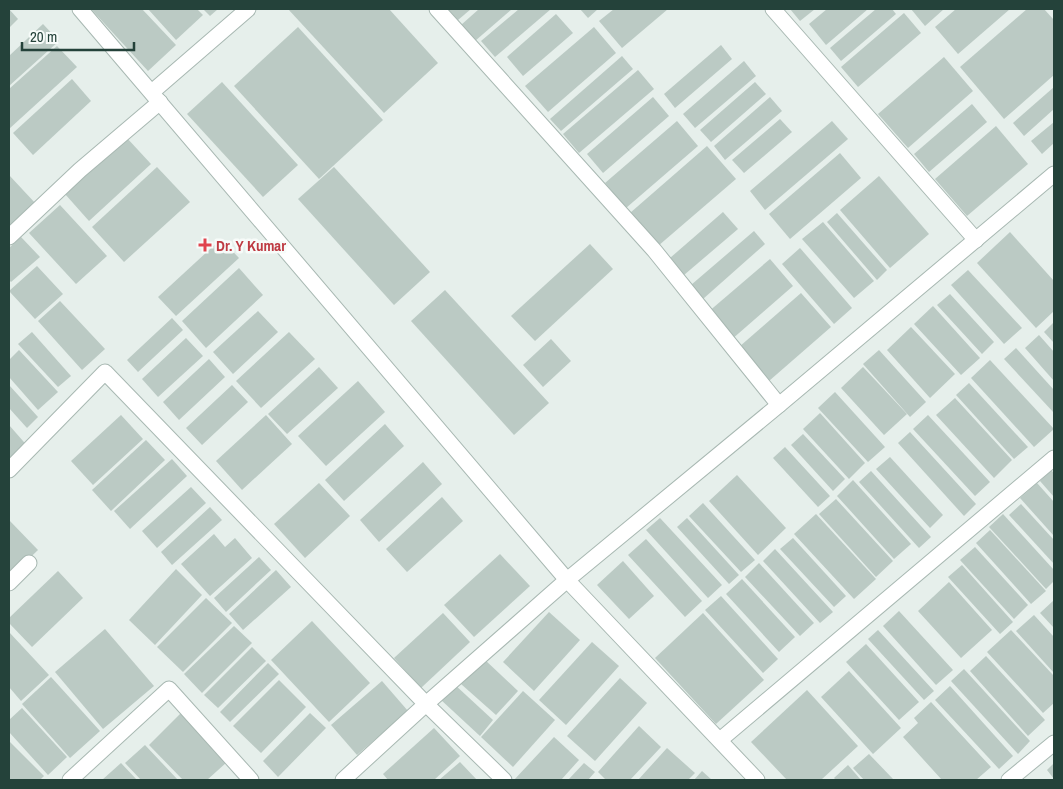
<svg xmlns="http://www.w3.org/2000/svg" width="1063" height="789" viewBox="0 0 1063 789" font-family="'Archivo Narrow',sans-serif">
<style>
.building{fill:#bbcac4}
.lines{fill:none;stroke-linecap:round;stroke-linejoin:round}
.street-casing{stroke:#a8b8b2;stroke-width:17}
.street{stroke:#fff;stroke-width:15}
.health-dot{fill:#e0444e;stroke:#f7fbf9;stroke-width:2}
.labels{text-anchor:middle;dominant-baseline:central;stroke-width:5;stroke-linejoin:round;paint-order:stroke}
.health-label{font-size:15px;font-weight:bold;fill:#be3a42;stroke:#f7fbf9;text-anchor:start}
</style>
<rect width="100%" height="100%" fill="#e6efeb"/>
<!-- building -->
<g class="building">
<polygon points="9,9 18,19 9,28"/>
<polygon points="91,9 142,9 176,45 148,71"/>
<polygon points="148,9 197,9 203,15 176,40"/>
<polygon points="203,9 218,9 210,16"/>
<polygon points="288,9 389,9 438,63 384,113"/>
<polygon points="448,9 471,9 458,20"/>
<polygon points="479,9 512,9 475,41 461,25"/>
<polygon points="519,9 551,9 495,57 481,41"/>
<polygon points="580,9 598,9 588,18"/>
<polygon points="614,9 668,9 622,48 599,21"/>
<polygon points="790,9 815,9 800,21"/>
<polygon points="827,9 868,9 826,45 809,24"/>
<polygon points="876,9 892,9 896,14 841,61 830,48"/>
<polygon points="911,9 944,9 925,26"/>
<polygon points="956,9 1010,9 958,54 935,27"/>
<polygon points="1027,9 1044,9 1054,20 1054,75 1004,119 960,67"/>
<polygon points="904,13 921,33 858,87 841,67"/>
<polygon points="556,14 573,33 523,76 507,57"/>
<polygon points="43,24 59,41 9,86 9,56"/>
<polygon points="298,27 383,120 319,179 234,86"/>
<polygon points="594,27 616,53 548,112 525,86"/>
<polygon points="721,45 732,59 675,108 664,94"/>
<polygon points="57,46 77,67 9,129 9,89"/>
<polygon points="622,56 633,69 561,131 550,119"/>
<polygon points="944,57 973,91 908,148 878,114"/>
<polygon points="744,61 756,76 695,128 683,114"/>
<polygon points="638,70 654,89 579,153 563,134"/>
<polygon points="72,79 91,101 33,155 13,133"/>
<polygon points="222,82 298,165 263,197 187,114"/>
<polygon points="755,82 766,94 711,142 700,130"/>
<polygon points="1054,87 1054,109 1024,136 1013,123"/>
<polygon points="653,97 669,116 603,173 587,154"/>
<polygon points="770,97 782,111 725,160 714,146"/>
<polygon points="972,104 987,122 929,172 914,154"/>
<polygon points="780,119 792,132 744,173 732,160"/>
<polygon points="677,121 698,146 626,208 605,183"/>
<polygon points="832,121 848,139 765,210 750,191"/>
<polygon points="1054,122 1054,143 1042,154 1031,141"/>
<polygon points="996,126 1028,164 967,216 935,179"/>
<polygon points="126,137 151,164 89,221 65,194"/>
<polygon points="707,146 736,179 658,246 630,213"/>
<polygon points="840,153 861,178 790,239 769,214"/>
<polygon points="157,167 190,202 124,262 92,227"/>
<polygon points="334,167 430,272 394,305 298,199"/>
<polygon points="9,175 36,204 9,229"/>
<polygon points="879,176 929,234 890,268 840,210"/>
<polygon points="60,205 107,256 76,284 29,233"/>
<polygon points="723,212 738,229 684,275 670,258"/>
<polygon points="837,213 887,270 877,280 827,222"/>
<polygon points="823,222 874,281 854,298 802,239"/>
<polygon points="754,231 765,244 703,299 691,285"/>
<polygon points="1010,232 1054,281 1054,311 1036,328 977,263"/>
<polygon points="21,237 40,257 11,282 9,280 9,248"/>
<polygon points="221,239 239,258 176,316 158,297"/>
<polygon points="590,244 613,269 535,341 511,316"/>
<polygon points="800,248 852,308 834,324 782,264"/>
<polygon points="770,259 793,286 731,340 707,313"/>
<polygon points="37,266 63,294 35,319 9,291"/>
<polygon points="239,268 263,295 206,348 182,321"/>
<polygon points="968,270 1022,328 1004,344 951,285"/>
<polygon points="445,290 549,403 514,435 411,321"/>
<polygon points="801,293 831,327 769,381 739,347"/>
<polygon points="950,294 994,342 982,354 937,305"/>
<polygon points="60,301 105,349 82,370 38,321"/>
<polygon points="933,306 980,358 961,375 914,324"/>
<polygon points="258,311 278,332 233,374 213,352"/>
<polygon points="172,318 183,330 138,372 127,360"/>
<polygon points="1054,322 1054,343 1044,332"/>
<polygon points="911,327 955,374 930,398 887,350"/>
<polygon points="32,332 71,376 58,387 18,344"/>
<polygon points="289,332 315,359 261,408 236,381"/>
<polygon points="1039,335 1054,352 1054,381 1025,348"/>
<polygon points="186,338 203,356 158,397 142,379"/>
<polygon points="551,339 571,361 543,387 523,365"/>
<polygon points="1016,348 1054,390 1054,413 1004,359"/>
<polygon points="19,350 58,392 38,410 9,377 9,360"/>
<polygon points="879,350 926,402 910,417 863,364"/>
<polygon points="209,359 225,377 179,420 163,402"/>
<polygon points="990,360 1054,429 1034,447 971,378"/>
<polygon points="319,367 338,388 287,434 268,414"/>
<polygon points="863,367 907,414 884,435 841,388"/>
<polygon points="358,381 385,412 326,466 298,436"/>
<polygon points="969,383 1028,447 1014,459 956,395"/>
<polygon points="9,385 38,417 27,428 9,408"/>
<polygon points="232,385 248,402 202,445 186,428"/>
<polygon points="835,392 885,447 868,462 818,408"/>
<polygon points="955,398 1012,460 994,478 936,415"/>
<polygon points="820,413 865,463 849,479 803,429"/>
<polygon points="121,415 143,439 93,485 71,461"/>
<polygon points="266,415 292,444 242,490 216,461"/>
<polygon points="928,415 990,482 975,496 913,429"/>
<polygon points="385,424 404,446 344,501 325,480"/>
<polygon points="9,425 30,449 9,468"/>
<polygon points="910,432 976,504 964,516 898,443"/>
<polygon points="803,434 845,479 833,491 791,445"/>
<polygon points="146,440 165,460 111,511 92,490"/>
<polygon points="785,447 830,496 818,507 773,458"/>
<polygon points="890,457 943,515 930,528 876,469"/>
<polygon points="172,459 187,476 130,529 114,511"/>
<polygon points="423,462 442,484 379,542 360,520"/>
<polygon points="1051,470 1054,473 1054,497 1040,481"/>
<polygon points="871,471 931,537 919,548 859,482"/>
<polygon points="737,475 786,528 758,555 709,501"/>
<polygon points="853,480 911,544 894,559 837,496"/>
<polygon points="319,483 350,516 305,558 274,524"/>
<polygon points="1037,483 1054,502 1054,536 1020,498"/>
<polygon points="191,487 206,503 157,548 142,531"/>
<polygon points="442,497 463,521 407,572 386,549"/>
<polygon points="836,499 893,561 876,577 819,514"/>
<polygon points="703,503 755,560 741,572 689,516"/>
<polygon points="1021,504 1054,540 1054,564 1009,515"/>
<polygon points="210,507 222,520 172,565 161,552"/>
<polygon points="816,514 876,579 854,599 794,534"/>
<polygon points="1003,514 1054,570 1054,581 1046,589 989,527"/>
<polygon points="660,518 722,585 708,598 646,530"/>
<polygon points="687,518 739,575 729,584 677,527"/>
<polygon points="9,520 38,550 13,574 9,569"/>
<polygon points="990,530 1046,591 1031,604 976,543"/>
<polygon points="214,534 225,547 235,538 252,558 210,596 181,564"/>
<polygon points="793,538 846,596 834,607 780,549"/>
<polygon points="646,539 702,601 685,617 628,555"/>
<polygon points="975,547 1028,605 1014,619 960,560"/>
<polygon points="775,549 833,612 820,623 763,561"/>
<polygon points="500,554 530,586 474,637 444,605"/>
<polygon points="259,557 271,570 226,612 214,598"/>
<polygon points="623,561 654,596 629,619 597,585"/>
<polygon points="759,563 814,623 800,636 745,577"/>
<polygon points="962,565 1013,622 1000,634 948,577"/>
<polygon points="176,569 202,595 155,645 129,620"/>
<polygon points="276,570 291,587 243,630 229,614"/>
<polygon points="58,571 83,598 32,647 9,623 9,618"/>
<polygon points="742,579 795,637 779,652 726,594"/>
<polygon points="949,582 992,630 961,658 918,611"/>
<polygon points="721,596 778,659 763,673 705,610"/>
<polygon points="206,598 232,623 183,672 157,647"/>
<polygon points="1054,600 1054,628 1040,613"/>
<polygon points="899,611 953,670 936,685 883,626"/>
<polygon points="549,612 580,640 534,691 503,662"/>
<polygon points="443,613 470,642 421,688 394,658"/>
<polygon points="703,613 764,680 716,724 655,658"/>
<polygon points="1034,615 1054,637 1054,673 1016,631"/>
<polygon points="312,621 370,683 329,722 271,660"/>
<polygon points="234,626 252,643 202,693 184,674"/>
<polygon points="105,629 154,686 103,729 55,672"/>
<polygon points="878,630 934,691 924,700 868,639"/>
<polygon points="1011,630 1054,676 1054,703 1043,713 987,652"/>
<polygon points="9,632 49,675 21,701 9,687"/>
<polygon points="592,642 619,666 566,725 539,700"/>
<polygon points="866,644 919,702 899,720 846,662"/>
<polygon points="252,647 266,661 218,708 204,695"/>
<polygon points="986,656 1045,720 1028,736 970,671"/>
<polygon points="484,659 518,691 496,715 461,684"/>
<polygon points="268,663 279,674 230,722 220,712"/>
<polygon points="964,669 1030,741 1018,754 951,681"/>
<polygon points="849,671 901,728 873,754 821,697"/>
<polygon points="51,677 100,731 70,758 22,704"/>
<polygon points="620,678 647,703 595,761 567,736"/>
<polygon points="279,680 306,707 261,753 233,726"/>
<polygon points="382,681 408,711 357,755 331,725"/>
<polygon points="454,684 493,720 480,736 440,699"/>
<polygon points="950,686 1013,756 999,769 935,700"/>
<polygon points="807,690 858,746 821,780 787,780 751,742"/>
<polygon points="523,691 555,720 513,767 481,737"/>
<polygon points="931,702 991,767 976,780 942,780 903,737 918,723 914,718"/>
<polygon points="22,708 67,757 48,775 9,732 9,720"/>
<polygon points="181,713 227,762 207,780 183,780 149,745"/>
<polygon points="310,713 326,728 278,777 263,761"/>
<polygon points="639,726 661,747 630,780 606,780 598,772"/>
<polygon points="434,728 460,756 434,780 388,780 383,774"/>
<polygon points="554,737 579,760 561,780 514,780"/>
<polygon points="9,741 44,776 40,780 9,780"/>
<polygon points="145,745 178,780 141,780 125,763"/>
<polygon points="667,748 695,773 688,780 638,780"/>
<polygon points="869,754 894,780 864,780 853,768"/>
<polygon points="460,762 477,780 439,780"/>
<polygon points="121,763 137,780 102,780"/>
<polygon points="584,763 595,772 588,780 568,780"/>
<polygon points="1054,763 1054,779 1047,770"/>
<polygon points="848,765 861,780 836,780 834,778"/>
<polygon points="702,771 712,780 694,780"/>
</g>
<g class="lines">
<!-- street casing -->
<g class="street-casing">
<g id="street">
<polyline points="80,9 567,580 757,780"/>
<polyline points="437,9 654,250 779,405"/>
<polyline points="773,9 976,240"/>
<polyline points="152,92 248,9"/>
<polyline points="9,237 80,170 160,102"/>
<polyline points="9,470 105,372 426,704 504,780"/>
<polyline points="9,583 29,563"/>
<polyline points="720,740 1054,458"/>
<polyline points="70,780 169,689 251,780"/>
<polyline points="343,780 426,704 567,580 779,405 1054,174"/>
<polyline points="1009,780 1054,743"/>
</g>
</g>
<!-- street -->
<use href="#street" class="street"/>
</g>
<!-- markers -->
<path class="health-dot" d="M202.5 237.5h5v5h5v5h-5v5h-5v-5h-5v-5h5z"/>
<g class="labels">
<!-- health labels -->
<g class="health-label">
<text x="216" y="245">Dr. Y Kumar</text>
</g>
</g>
<!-- border -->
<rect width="1063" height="789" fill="none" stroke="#24423a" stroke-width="20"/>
<!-- scale -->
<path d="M22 42v8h112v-8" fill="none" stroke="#24423a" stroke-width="2.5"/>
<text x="30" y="42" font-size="15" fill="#24423a" stroke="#f7fbf9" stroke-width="4" paint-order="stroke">20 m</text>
</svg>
